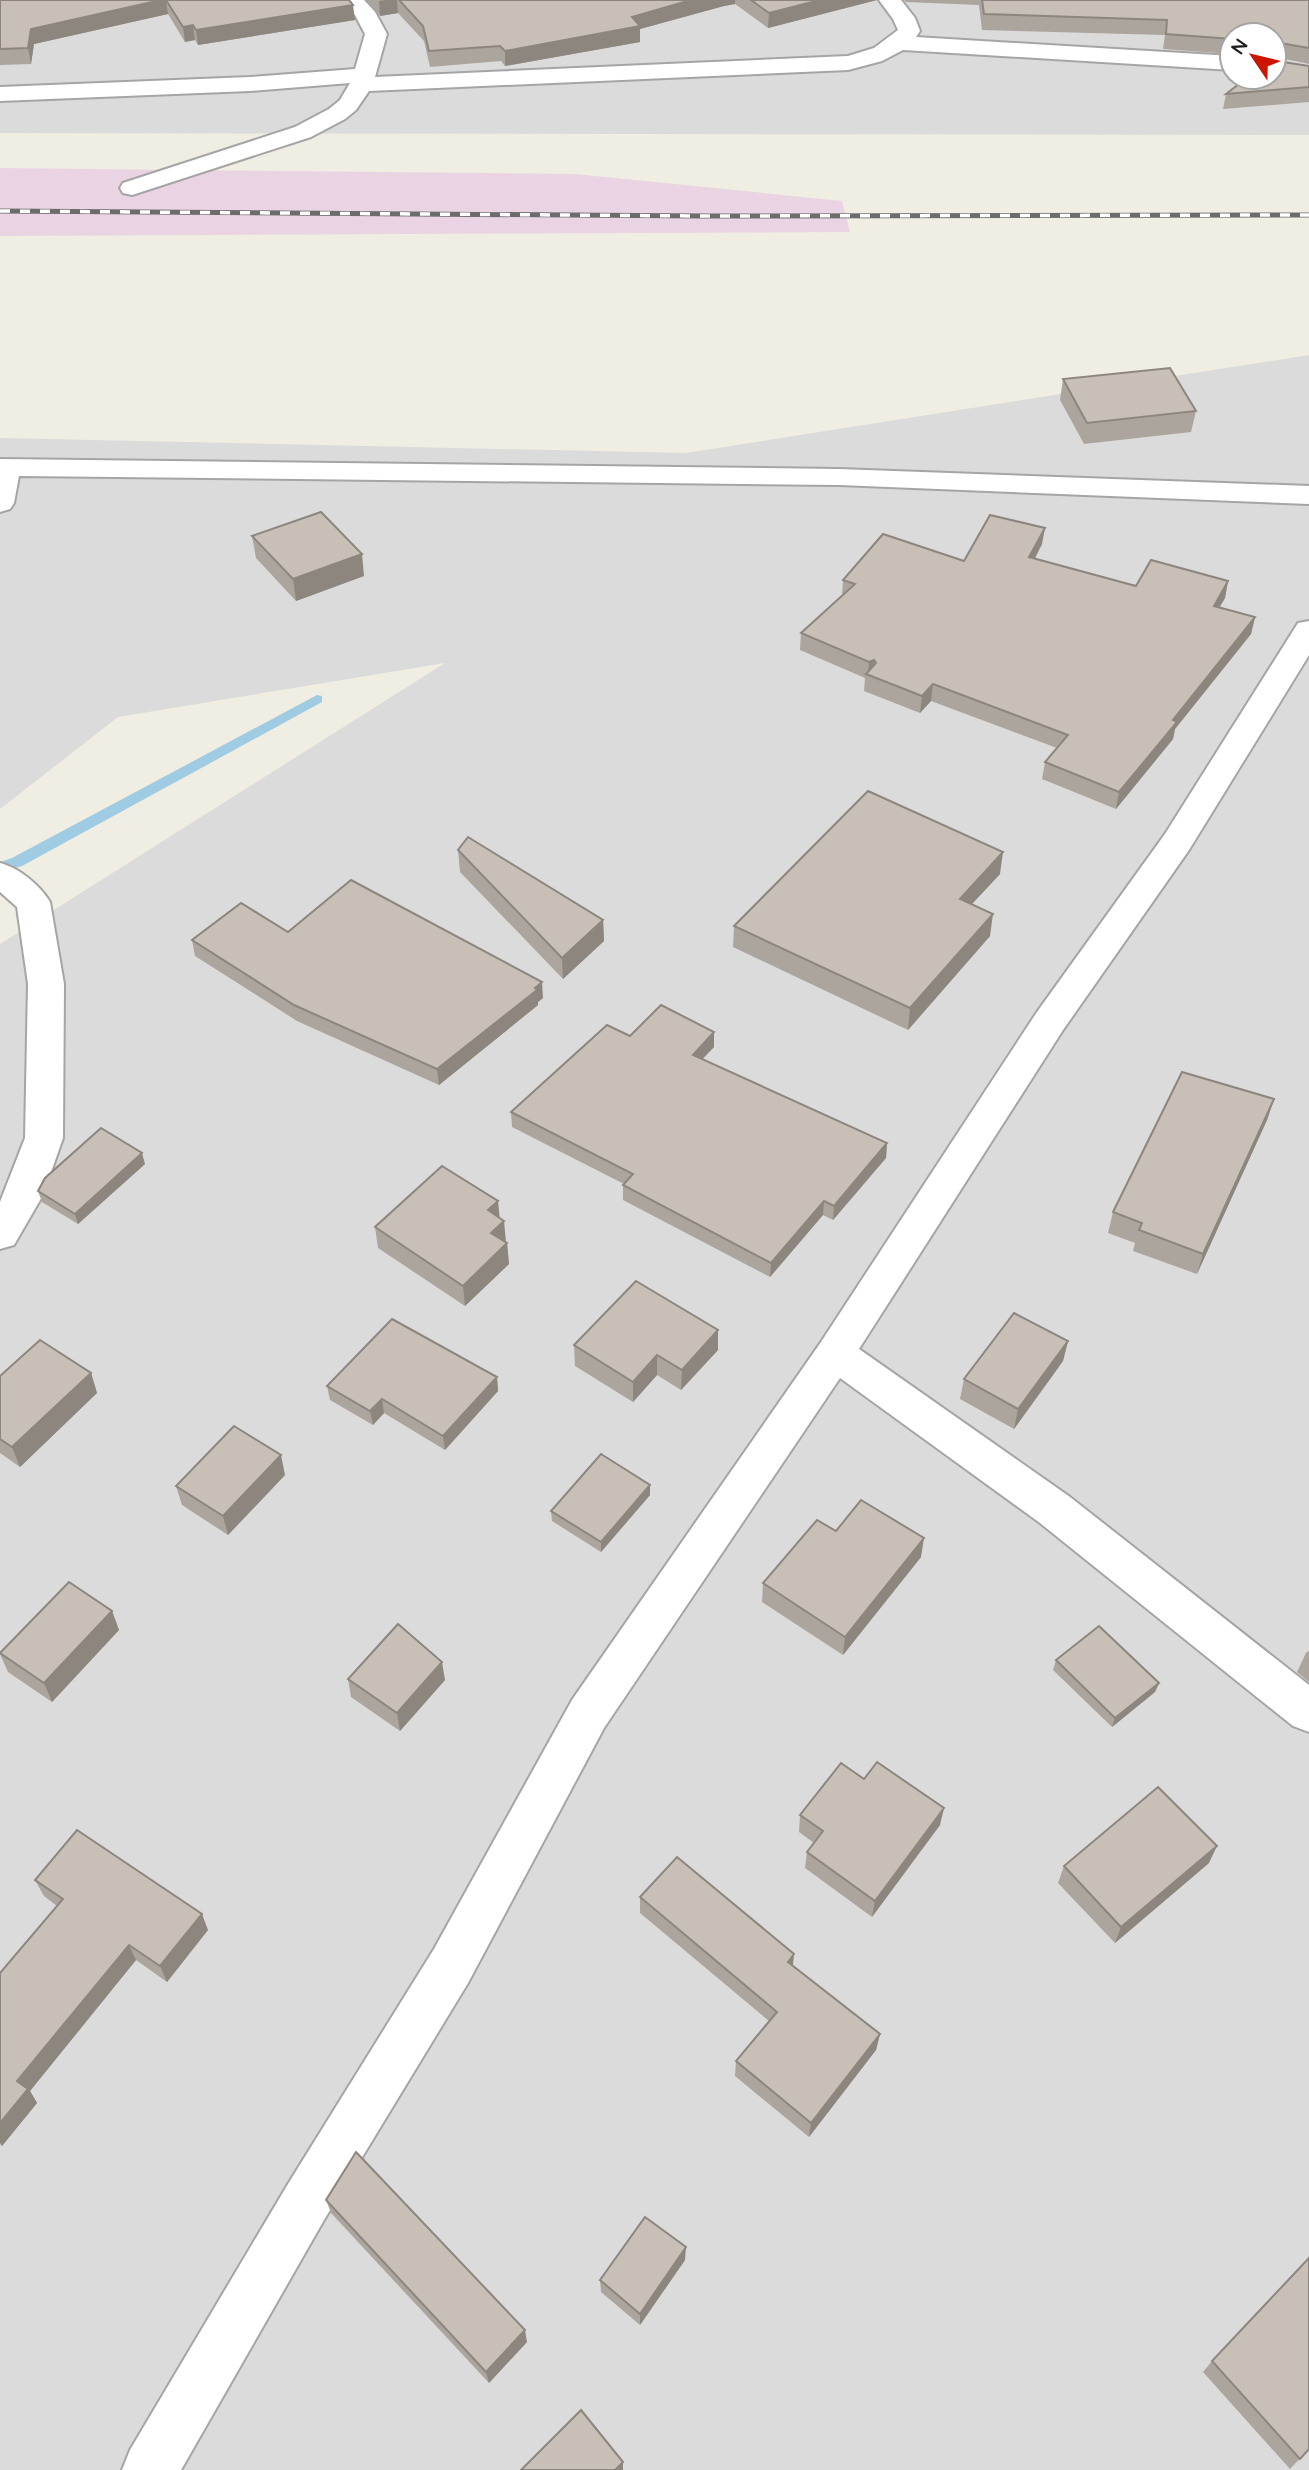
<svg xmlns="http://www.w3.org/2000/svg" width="1309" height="2470" viewBox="0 0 1309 2470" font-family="Quicksand,sans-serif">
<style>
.residential{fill:#dcdbdb;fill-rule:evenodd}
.industrial{fill:#ead4e4}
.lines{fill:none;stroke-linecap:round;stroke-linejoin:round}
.stream{fill:#9fcce2;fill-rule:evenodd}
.minor-casing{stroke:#a5a5a5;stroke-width:4}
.minor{fill:#fff;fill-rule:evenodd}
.rail-casing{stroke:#6c6c6c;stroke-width:5}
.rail{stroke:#fff;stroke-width:3.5;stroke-dasharray:10;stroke-linecap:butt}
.wall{fill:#aca59d}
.shaded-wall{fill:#8c867f}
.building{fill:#c8c0b6;stroke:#8c867f;stroke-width:2}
</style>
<rect width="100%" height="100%" fill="#f0ede3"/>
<!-- residential -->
<g class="residential">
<path d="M0 0H1309V135L0 133ZM1232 35H1274V77H1232Z"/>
<polygon points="1309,355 1309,2470 0,2470 0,944 445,663 118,717 0,809 0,438 686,453"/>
</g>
<!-- industrial -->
<polygon class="industrial" points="0,168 575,174 842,201 850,232 0,236"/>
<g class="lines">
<!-- stream -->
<polygon class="stream" points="317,695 322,696 322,702 22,866 0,872 0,862 12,858"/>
<!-- minor casing -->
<g class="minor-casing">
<g id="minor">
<polygon points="340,0 364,0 375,12 387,34 375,77 848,56 874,48 898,30 893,19 879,0 901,0 915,18 920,31 916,37 1232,56 1232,70 903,50 882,61 848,70 369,91 356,110 345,119 311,137 132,195 123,193 120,188 123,183 295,127 329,109 340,100 350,83 250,91 0,101 0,87 250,77 355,69 365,34 355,15"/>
<polygon points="0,459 839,469 1309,486 1309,504 839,485 19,476 14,503 10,509 0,512"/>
<polygon points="1309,621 1309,655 1189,850 1063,1030 859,1349 1070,1497 1309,1685 1309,1732 1293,1726 1040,1523 840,1378 604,1728 468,1983 324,2220 181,2470 122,2470 130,2450 288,2184 434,1949 572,1700 821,1342 1037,1012 1165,834 1298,623"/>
<path d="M0 863C19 868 40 885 50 902L64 984 63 1138 43 1195 14 1245 0 1249V1202L25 1138 28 984 17 907 0 892Z"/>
</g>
</g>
<!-- minor -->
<use href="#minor" class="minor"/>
<!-- rail casing -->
<g class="rail-casing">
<polyline id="rail" points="0,211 702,216 1309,215"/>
</g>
<!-- rail -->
<use href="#rail" class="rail"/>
</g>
<!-- wall -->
<g class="wall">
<polygon points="0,0 349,0 355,20 198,45 195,40 185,42 168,14 34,44 31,64 0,65"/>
<polygon points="366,0 877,0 768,28 735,4 724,6 640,29 640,42 505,66 501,61 430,67 424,41 398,13 380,16"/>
<polygon points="904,0 1309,0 1309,64 1275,57 1277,61 1309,66 1309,102 1223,109 1226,94 1274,77 1274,35 1232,35 1232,54 1163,49 1165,35 982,30 979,5 906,2"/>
<polygon points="1063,379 1196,411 1191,432 1084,444 1060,400"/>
<polygon points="252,536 364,576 296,601 256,558"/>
<polygon points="1042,544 1035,559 1136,586 1228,581 1225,598 1219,608 1255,617 1251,634 1175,729 1173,739 1116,809 1042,779 1045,762 1057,748 931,701 920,713 864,691 865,678 800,650 801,633 842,596 843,580 964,561"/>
<polygon points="458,850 603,920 604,941 563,979 460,872"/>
<polygon points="1000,874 972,904 990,936 908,1030 733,947 734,926"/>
<polygon points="288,932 543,998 538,1002 538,1005 439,1085 297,1021 195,956 192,940"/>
<polygon points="714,1032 714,1047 702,1059 887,1143 886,1158 833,1220 823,1215 770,1277 623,1200 623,1185 624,1184 512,1127 511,1112 630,1036"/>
<polygon points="1274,1099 1267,1120 1197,1274 1133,1251 1135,1243 1108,1233 1113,1212"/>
<polygon points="145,1164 78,1224 42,1202 38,1191"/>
<polygon points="500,1218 505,1242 507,1243 509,1264 465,1306 378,1248 375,1227"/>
<polygon points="1068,1341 1063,1361 1014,1429 960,1399 964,1379"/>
<polygon points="574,1345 718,1350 681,1390 657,1375 633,1402 575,1366"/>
<polygon points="91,1373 97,1393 20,1467 0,1453 0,1376"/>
<polygon points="497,1377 498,1391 445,1450 384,1413 373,1425 330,1400 327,1386"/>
<polygon points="285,1475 228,1535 182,1505 176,1486"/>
<polygon points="650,1485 650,1495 601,1552 552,1521 551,1511"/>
<polygon points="921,1557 843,1655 762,1602 763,1583"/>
<polygon points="112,1611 119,1630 52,1702 8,1672 0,1654"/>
<polygon points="1309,1651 1309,1682 1297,1672 1306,1653"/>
<polygon points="1056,1660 1159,1683 1155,1692 1112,1727 1053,1670"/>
<polygon points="348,1679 445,1680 400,1731 351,1697"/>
<polygon points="800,1815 940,1825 872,1917 805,1868 807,1852 814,1843 799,1832"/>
<polygon points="1209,1863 1115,1943 1058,1883 1064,1866"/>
<polygon points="35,1880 208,1930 167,1982 136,1960 30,2091 37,2103 2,2146 0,2144 0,1973 57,1906 44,1896"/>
<polygon points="640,1897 794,1954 793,1966 880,2034 876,2050 809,2137 735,2076 736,2061 769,2021 640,1913"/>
<polygon points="326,2200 527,2342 489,2383 331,2213"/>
<polygon points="685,2260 640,2325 601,2292 600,2280"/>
<polygon points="1212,2361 1309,2449 1290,2469 1203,2372"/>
</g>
<!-- shaded-wall -->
<g class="shaded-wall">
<polygon points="161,0 166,0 168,14 34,44 31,64 28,48 31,29"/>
<polygon points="385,0 397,0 398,13 380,16 379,1"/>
<polygon points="691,0 735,0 735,4 724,6 640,29 640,42 505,66 505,51"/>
<polygon points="820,0 877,0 768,28 769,13"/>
<polygon points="353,5 355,20 198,45 196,30"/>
<polygon points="193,25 195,40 185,42 183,27"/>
<polygon points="1045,528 1042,544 1026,574 1029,557"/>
<polygon points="362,554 364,576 296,601 293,579"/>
<polygon points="1228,581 1225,598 1210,623 1214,606"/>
<polygon points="1255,617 1251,634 1175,729 1173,739 1116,809 1119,792 1173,720"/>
<polygon points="874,660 873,677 868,675 869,662"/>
<polygon points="933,684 931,701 920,713 922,696"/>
<polygon points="1003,852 1000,874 957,920 960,899"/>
<polygon points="993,914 990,936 908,1030 910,1008"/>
<polygon points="603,920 604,941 563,979 562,958"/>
<polygon points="542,982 543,998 538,1002 538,1005 439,1085 437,1069"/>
<polygon points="714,1032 714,1047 693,1069 693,1055"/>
<polygon points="1274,1099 1267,1120 1197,1274 1203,1254"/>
<polygon points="887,1143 886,1158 833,1220 834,1206"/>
<polygon points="142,1153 145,1164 78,1224 75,1214"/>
<polygon points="498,1201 500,1221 488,1210"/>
<polygon points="824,1201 823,1215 770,1277 771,1263"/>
<polygon points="504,1221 506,1242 491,1233"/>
<polygon points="507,1243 509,1264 465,1306 463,1286"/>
<polygon points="718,1330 718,1350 681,1390 682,1370"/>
<polygon points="1068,1341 1063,1361 1014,1429 1018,1409"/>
<polygon points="657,1355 657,1375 633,1402 633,1382"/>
<polygon points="91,1373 97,1393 20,1467 12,1447"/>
<polygon points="497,1377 498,1391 445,1450 443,1436"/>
<polygon points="382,1399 384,1413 373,1425 370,1411"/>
<polygon points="281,1455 285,1475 228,1535 223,1516"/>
<polygon points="650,1485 650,1495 601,1552 601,1542"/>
<polygon points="924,1538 921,1557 843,1655 845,1637"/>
<polygon points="112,1611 119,1630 52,1702 44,1683"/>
<polygon points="442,1662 445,1680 400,1731 397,1713"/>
<polygon points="1159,1683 1155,1692 1112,1727 1115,1718"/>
<polygon points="944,1808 940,1825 872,1917 875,1901"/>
<polygon points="1217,1846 1209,1863 1115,1943 1121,1927"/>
<polygon points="202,1914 208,1930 167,1982 160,1966"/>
<polygon points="129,1945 136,1960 30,2091 37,2103 2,2146 0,2142 0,2123 17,2081"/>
<polygon points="794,1954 792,1970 788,1962"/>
<polygon points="880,2034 876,2050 809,2137 811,2123"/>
<polygon points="686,2247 685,2260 640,2325 640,2314"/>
<polygon points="525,2330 527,2342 489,2383 486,2372"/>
<polygon points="623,2462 623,2470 615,2470"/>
</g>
<!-- building -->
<g class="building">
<polygon points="0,0 161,0 31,29 28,48 0,49"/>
<polygon points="166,0 349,0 353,5 196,30 193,25 183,27"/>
<polygon points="399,0 691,0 632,17 640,26 505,51 500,46 429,51 423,26"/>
<polygon points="751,0 820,0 769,13"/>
<polygon points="982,0 1309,0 1309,48 1274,42 1274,35 1232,35 1232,39 1166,34 1167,20 984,14"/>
<polygon points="1275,57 1277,61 1309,66 1309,87 1226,94 1248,77 1274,77"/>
<polygon points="1170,368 1196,411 1087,423 1063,379"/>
<polygon points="321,512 362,554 293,579 252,536"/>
<polygon points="990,515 1045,528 1029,557 1136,586 1151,560 1228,581 1214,606 1255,617 1173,720 1177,722 1119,792 1045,762 1068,735 933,684 922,696 866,674 876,663 874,660 869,662 801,633 855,584 843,580 883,534 964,561"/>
<polygon points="868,791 1003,852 960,899 993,914 910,1008 734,926"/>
<polygon points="468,837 603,920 562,958 458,850"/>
<polygon points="351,880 542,982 535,988 537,990 437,1069 294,1005 192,940 241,903 288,932"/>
<polygon points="661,1005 714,1032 693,1055 887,1143 834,1206 824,1201 771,1263 623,1185 633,1174 511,1112 607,1025 630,1036"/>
<polygon points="1182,1072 1274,1099 1203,1254 1139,1230 1142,1223 1113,1212"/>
<polygon points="101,1128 142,1153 75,1214 38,1191 45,1178"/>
<polygon points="442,1166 498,1201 488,1210 504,1221 491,1233 507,1243 463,1286 375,1227"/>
<polygon points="636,1281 718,1330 682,1370 657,1355 633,1382 574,1345"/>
<polygon points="1014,1313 1068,1341 1018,1409 964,1379"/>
<polygon points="392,1319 497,1377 443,1436 382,1399 370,1411 327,1386"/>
<polygon points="40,1340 91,1373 12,1447 0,1439 0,1376"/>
<polygon points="234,1426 281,1455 223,1516 176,1486"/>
<polygon points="601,1454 650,1485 601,1542 551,1511"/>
<polygon points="861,1500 924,1538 845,1637 763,1583 817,1520 836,1531"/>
<polygon points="69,1582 112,1611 44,1683 0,1653"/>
<polygon points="398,1624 442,1662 397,1713 348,1679"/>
<polygon points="1099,1626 1159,1683 1115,1718 1056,1660"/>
<polygon points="877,1762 944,1808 875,1901 807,1852 823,1831 800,1815 841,1763 864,1779"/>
<polygon points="1158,1787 1217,1846 1121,1927 1064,1866"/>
<polygon points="77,1830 202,1914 160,1966 129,1945 17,2081 28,2089 0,2123 0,1973 63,1899 35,1880"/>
<polygon points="677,1857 794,1954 788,1962 880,2034 811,2123 736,2061 777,2012 640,1897"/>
<polygon points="356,2152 525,2330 486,2372 326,2200"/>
<polygon points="645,2217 686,2247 640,2314 600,2280"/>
<polygon points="1309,2258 1309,2449 1300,2459 1212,2361"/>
<polygon points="581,2410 623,2462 615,2470 521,2470"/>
</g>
<!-- north arrow -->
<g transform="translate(1253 56) rotate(305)"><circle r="33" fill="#ffffff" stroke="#a5a5a5" stroke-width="2"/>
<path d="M0-5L12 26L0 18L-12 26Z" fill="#cc1500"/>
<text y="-10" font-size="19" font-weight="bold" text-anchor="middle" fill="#1e1e1e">N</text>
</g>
</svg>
